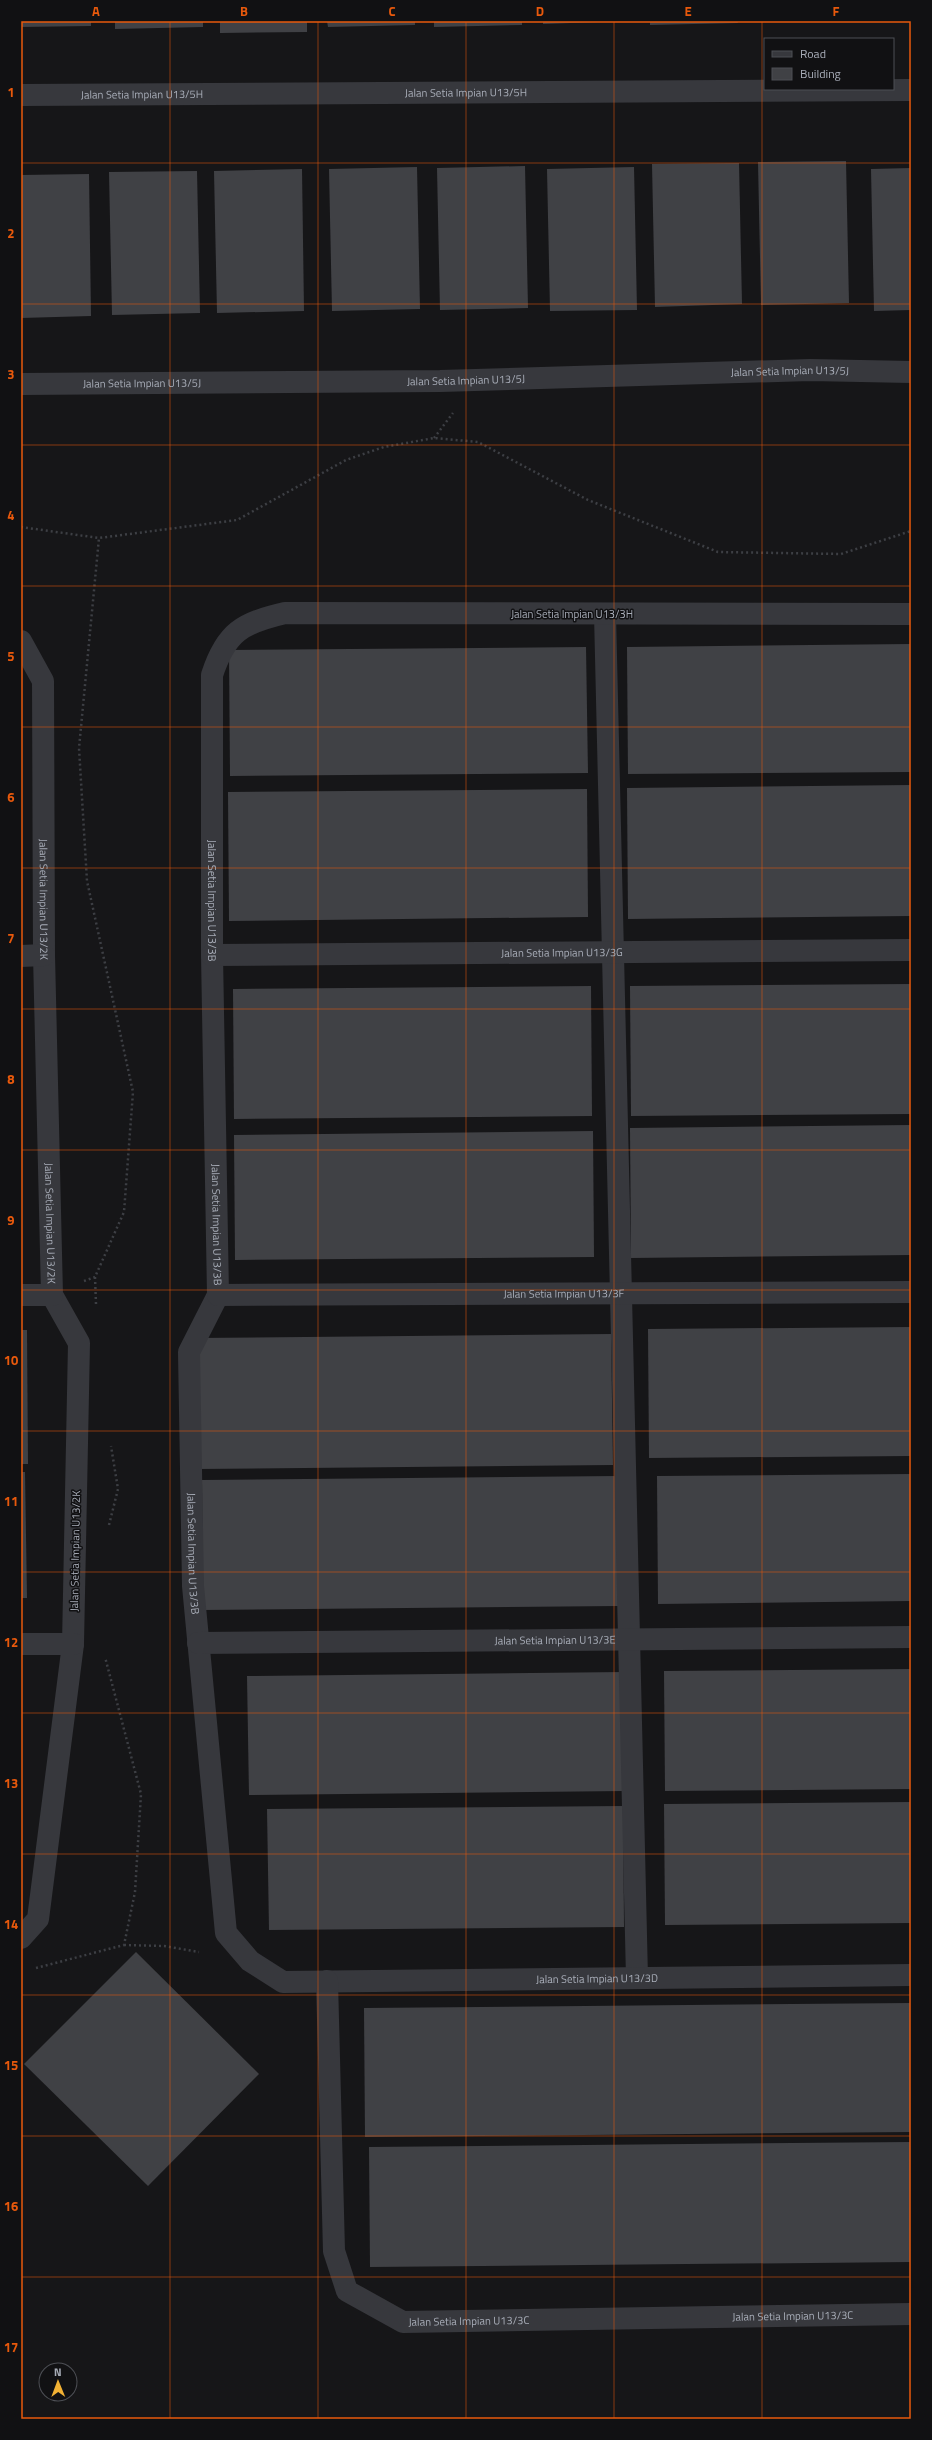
<svg xmlns="http://www.w3.org/2000/svg" width="932" height="2440" viewBox="0 0 932 2440" font-family="'Titillium Web',sans-serif">
<style>
.building{fill:#404145}
.lines{fill:none;stroke-linecap:round;stroke-linejoin:round}
.path{stroke:#3d3f44;stroke-width:2.5;stroke-dasharray:2 3;stroke-linecap:butt}
.minor{stroke:#37383d;stroke-width:22}
.grid{fill:none;stroke:#e8590c;stroke-width:1;stroke-opacity:0.55}
.labels{text-anchor:middle;dominant-baseline:central;stroke-width:3;stroke-linejoin:round;paint-order:stroke}
.street-label{font-size:11px;fill:#a8adb8;stroke:#111113}
.neatline{fill:none;stroke:#e8590c;stroke-width:1.5}
.grid-label{font-size:13px;text-anchor:middle;font-weight:bold;fill:#e8590c}
</style>
<rect width="100%" height="100%" fill="#161618"/>
<!-- building -->
<g class="building">
<polygon points="21,21 91,21 91,26 21,27"/>
<polygon points="115,21 203,21 203,27 115,29"/>
<polygon points="220,21 307,21 307,32 220,33"/>
<polygon points="327,21 415,21 415,25 328,27"/>
<polygon points="434,21 522,21 522,25 434,27"/>
<polygon points="543,21 599,21 599,22 543,24"/>
<polygon points="650,21 737,21 738,23 650,25"/>
<polygon points="846,161 849,303 761,305 758,162"/>
<polygon points="739,163 742,304 655,307 652,164"/>
<polygon points="525,166 528,308 440,310 437,168"/>
<polygon points="417,167 420,309 332,311 329,169"/>
<polygon points="634,167 637,310 550,311 547,169"/>
<polygon points="911,168 911,310 874,311 871,169"/>
<polygon points="302,169 304,311 217,313 214,171"/>
<polygon points="197,171 200,313 112,315 109,172"/>
<polygon points="89,174 91,316 21,318 21,175"/>
<polygon points="911,644 911,772 628,774 627,647"/>
<polygon points="586,647 588,773 230,776 229,650"/>
<polygon points="911,785 911,916 628,919 627,788"/>
<polygon points="587,789 588,917 229,921 228,792"/>
<polygon points="911,984 911,1114 631,1116 630,986"/>
<polygon points="591,986 592,1116 234,1119 233,989"/>
<polygon points="911,1125 911,1255 631,1258 630,1128"/>
<polygon points="593,1131 594,1257 235,1260 234,1135"/>
<polygon points="911,1327 911,1456 649,1458 648,1329"/>
<polygon points="21,1330 27,1330 28,1464 21,1464"/>
<polygon points="611,1334 613,1465 197,1469 196,1338"/>
<polygon points="21,1472 25,1472 27,1598 21,1598"/>
<polygon points="911,1474 911,1601 658,1604 657,1476"/>
<polygon points="618,1476 619,1606 203,1610 202,1480"/>
<polygon points="911,1669 911,1789 665,1791 664,1671"/>
<polygon points="624,1672 625,1791 249,1795 247,1676"/>
<polygon points="911,1802 911,1923 665,1925 664,1804"/>
<polygon points="623,1806 624,1927 269,1930 267,1809"/>
<polygon points="136,1952 259,2074 148,2186 24,2064"/>
<polygon points="911,2003 911,2132 365,2137 364,2008"/>
<polygon points="911,2142 911,2262 370,2267 369,2147"/>
</g>
<g class="lines">
<!-- path -->
<g class="path">
<polyline points="434,438 453,413"/>
<polyline points="21,527 99,538 237,520 346,460 384,447 434,438 478,442 588,500 718,552 841,554 911,531"/>
<polyline points="84,1281 95,1277"/>
<polyline points="96,1304 95,1277 124,1212 133,1092 87,881 79,748 99,538"/>
<polyline points="109,1525 118,1489 111,1446"/>
<polyline points="124,1945 164,1946 199,1952"/>
<polyline points="36,1968 124,1945 135,1892 141,1794 105,1657"/>
</g>
<!-- minor -->
<g class="minor">
<path id="s1" d="M21 95 911 90"/>
<path id="s2" d="M21 384 440 381 810 370 911 372"/>
<polyline points="605,614 637,1978"/>
<path id="s3" d="M911 614 285 613C242 623 226 632 212 675V955L218 1295 189 1352 193 1586 226 1933 250 1961 283 1982 911 1975"/>
<path id="s4" d="M21 641 43 681 44 955 52 1295 79 1343 73 1644 38 1919 21 1938"/>
<path id="s5" d="M212 955 911 950"/>
<polyline points="21,956 44,955"/>
<polyline points="21,1295 52,1295"/>
<path id="s6" d="M218 1295 911 1292"/>
<path id="s7" d="M198 1643 911 1637"/>
<polyline points="21,1644 73,1644"/>
<path id="s8" d="M327 1981 334 2251 347 2291 403 2322 911 2314"/>
</g>
</g>
<!-- grid -->
<path class="grid" d="M170 21V2419M318 21V2419M466 21V2419M614 21V2419M762 21V2419M21 163H911M21 304H911M21 445H911M21 586H911M21 727H911M21 868H911M21 1009H911M21 1150H911M21 1290H911M21 1431H911M21 1572H911M21 1713H911M21 1854H911M21 1995H911M21 2136H911M21 2277H911"/>
<g class="labels">
<!-- street labels -->
<g class="street-label">
<text stroke="none"><textPath href="#s1" startOffset="445">Jalan Setia Impian U13/5H</textPath></text>
<text stroke="none"><textPath href="#s1" startOffset="121">Jalan Setia Impian U13/5H</textPath></text>
<text stroke="none"><textPath href="#s2" startOffset="769">Jalan Setia Impian U13/5J</textPath></text>
<text stroke="none"><textPath href="#s2" startOffset="445">Jalan Setia Impian U13/5J</textPath></text>
<text stroke="none"><textPath href="#s2" startOffset="121">Jalan Setia Impian U13/5J</textPath></text>
<text x="572" y="614">Jalan Setia Impian U13/3H</text>
<text stroke="none"><textPath href="#s4" startOffset="264">Jalan Setia Impian U13/2K</textPath></text>
<text stroke="none"><textPath href="#s3" startOffset="954">Jalan Setia Impian U13/3B</textPath></text>
<text stroke="none"><textPath href="#s5" startOffset="350">Jalan Setia Impian U13/3G</textPath></text>
<text stroke="none"><textPath href="#s4" startOffset="588">Jalan Setia Impian U13/2K</textPath></text>
<text stroke="none"><textPath href="#s3" startOffset="1278">Jalan Setia Impian U13/3B</textPath></text>
<text stroke="none"><textPath href="#s6" startOffset="346">Jalan Setia Impian U13/3F</textPath></text>
<text transform="translate(75 1551) rotate(-89)">Jalan Setia Impian U13/2K</text>
<text stroke="none"><textPath href="#s3" startOffset="1614">Jalan Setia Impian U13/3B</textPath></text>
<text stroke="none"><textPath href="#s7" startOffset="357">Jalan Setia Impian U13/3E</textPath></text>
<text stroke="none"><textPath href="#s3" startOffset="2385">Jalan Setia Impian U13/3D</textPath></text>
<text stroke="none"><textPath href="#s8" startOffset="766">Jalan Setia Impian U13/3C</textPath></text>
<text stroke="none"><textPath href="#s8" startOffset="442">Jalan Setia Impian U13/3C</textPath></text>
</g>
</g>
<!-- border -->
<rect width="932" height="2440" fill="none" stroke="#111113" stroke-width="44"/>
<!-- legend -->
<rect x="764" y="38" width="130" height="52" fill="#111113" stroke="#4d4f55"/>
<rect x="772" y="51" width="20" height="6" fill="#37383d" stroke="#4d4f55"/>
<text x="800" y="58" font-size="12" fill="#a8adb8">Road</text>
<rect x="772" y="68" width="20" height="12" fill="#404145" stroke="#4d4f55"/>
<text x="800" y="78" font-size="12" fill="#a8adb8">Building</text>
<!-- north arrow -->
<g transform="translate(58 2382) rotate(359)"><circle r="19" fill="#111113" stroke="#4d4f55"/>
<path d="M0-3L7 15L0 10L-7 15Z" fill="#f2b134"/>
<text y="-6" font-size="11" font-weight="bold" text-anchor="middle" fill="#a8adb8">N</text>
</g>
<rect x="22" y="22" width="888" height="2396" class="neatline"/>
<g class="grid-label">
<text x="96" y="16">A</text>
<text x="244" y="16">B</text>
<text x="392" y="16">C</text>
<text x="540" y="16">D</text>
<text x="688" y="16">E</text>
<text x="836" y="16">F</text>
<text x="11" y="97">1</text>
<text x="11" y="238">2</text>
<text x="11" y="379">3</text>
<text x="11" y="520">4</text>
<text x="11" y="661">5</text>
<text x="11" y="802">6</text>
<text x="11" y="943">7</text>
<text x="11" y="1084">8</text>
<text x="11" y="1225">9</text>
<text x="11" y="1365">10</text>
<text x="11" y="1506">11</text>
<text x="11" y="1647">12</text>
<text x="11" y="1788">13</text>
<text x="11" y="1929">14</text>
<text x="11" y="2070">15</text>
<text x="11" y="2211">16</text>
<text x="11" y="2352">17</text>
</g>
</svg>
